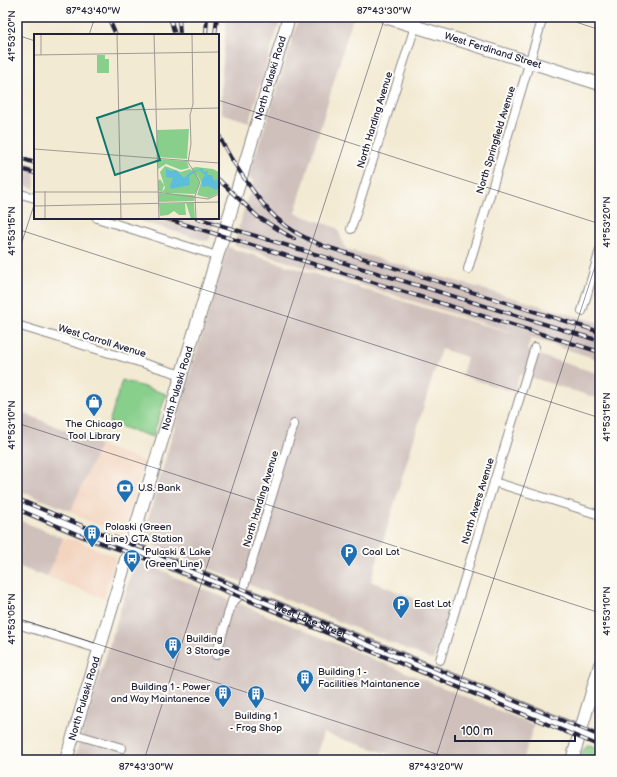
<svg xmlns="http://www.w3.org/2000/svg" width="617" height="777" viewBox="0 0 617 777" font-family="'Balsamiq Sans',sans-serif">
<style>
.built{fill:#f3d4bf}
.industrial{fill:#cfc0bb}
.green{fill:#88cf8b;stroke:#557863}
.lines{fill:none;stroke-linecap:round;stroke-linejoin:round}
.street-casing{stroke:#8a8687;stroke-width:10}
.secondary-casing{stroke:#8a8687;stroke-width:14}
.street{stroke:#fff;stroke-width:8}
.secondary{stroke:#fff;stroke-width:12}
.rail-casing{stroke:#22223b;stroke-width:4}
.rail{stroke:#fdfcf7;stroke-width:2.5;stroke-dasharray:8;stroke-linecap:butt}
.ticks{fill:none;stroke:#22223b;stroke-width:1;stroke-opacity:0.45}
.labels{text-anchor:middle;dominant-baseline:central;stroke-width:4;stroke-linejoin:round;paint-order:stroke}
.street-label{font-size:10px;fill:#22223b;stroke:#fdfcf7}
.poi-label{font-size:10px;fill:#22223b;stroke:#fdfcf7;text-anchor:start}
.inset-road{fill:none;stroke:#9f9a96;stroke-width:1}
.view{fill:#0f766e;fill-opacity:0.15;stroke:#0f766e;stroke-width:2}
.inset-edge{fill:none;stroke:#22223b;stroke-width:2}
.neatline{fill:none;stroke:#22223b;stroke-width:1.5}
.ticks-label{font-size:10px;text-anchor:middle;fill:#22223b}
</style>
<rect width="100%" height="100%" fill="#fdfcf7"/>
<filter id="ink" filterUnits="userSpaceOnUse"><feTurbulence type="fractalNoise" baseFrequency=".025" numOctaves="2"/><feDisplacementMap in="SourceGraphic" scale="8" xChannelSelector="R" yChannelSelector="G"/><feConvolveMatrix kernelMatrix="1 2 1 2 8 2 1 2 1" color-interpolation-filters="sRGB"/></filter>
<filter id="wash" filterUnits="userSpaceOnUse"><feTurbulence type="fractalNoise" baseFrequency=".012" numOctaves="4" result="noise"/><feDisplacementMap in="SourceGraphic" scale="16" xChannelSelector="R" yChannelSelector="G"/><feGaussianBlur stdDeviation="0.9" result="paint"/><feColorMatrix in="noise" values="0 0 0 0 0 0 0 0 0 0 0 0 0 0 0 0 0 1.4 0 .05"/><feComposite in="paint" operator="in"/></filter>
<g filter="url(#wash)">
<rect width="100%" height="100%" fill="#f3ead3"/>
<!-- built -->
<g class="built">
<polygon points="100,445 145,462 123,535 79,517 77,514 71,511"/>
<polygon points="63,538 78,541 116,557 104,598 47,577"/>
</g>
<!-- industrial -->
<g class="industrial">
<polygon points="227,17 281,17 249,122 221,113 221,84"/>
<polygon points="299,17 353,17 295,213 337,228 346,249 600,323 600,360 531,338 527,350 542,356 600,374 600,387 597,398 520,374 514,392 462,376 467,357 441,349 371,581 448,612 433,660 143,541 142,540 227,247 451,316 524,336 234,245 239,228 238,227 239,225 240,225 244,208 245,208 248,196 249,197 252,186 253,181 248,177 275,96"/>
<polygon points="17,159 35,165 35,189 17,183"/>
<polygon points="130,218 209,218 215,220 209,241 207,240 206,241"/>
<polygon points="17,410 100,445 71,511 22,492 17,491"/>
<polygon points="17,519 63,538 47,577 17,566"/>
<polygon points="136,562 151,565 169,573 172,576 534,725 523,760 408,760 323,733 315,760 74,760 134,565"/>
</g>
<!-- green -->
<g class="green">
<polygon points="122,380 166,394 153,437 109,423"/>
<polygon points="589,745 598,748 600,751 600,760 580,760 583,751 586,746"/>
</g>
</g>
<g filter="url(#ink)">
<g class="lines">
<!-- street casing -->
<g class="street-casing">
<g id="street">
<polyline points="17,193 35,198"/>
<polyline points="97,218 217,256"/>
<polyline points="351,229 418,17"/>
<polyline points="468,269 543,17"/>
<polyline points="582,311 600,250"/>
<polyline points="17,325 182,375"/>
<polyline points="494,482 600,515"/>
<polyline points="232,603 242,593 294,424"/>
<polyline points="17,624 99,649"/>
<polyline points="216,655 233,598"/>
<polyline points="440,660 535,347"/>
<polyline points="74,734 122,748"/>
</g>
</g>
<!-- secondary casing -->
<g class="secondary-casing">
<g id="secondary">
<path id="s1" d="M385 17 600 84"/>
<path id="s2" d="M17 504 93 536 140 551 600 740"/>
<path id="s3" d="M66 760 289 17"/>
<polyline points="572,760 600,665"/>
</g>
</g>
<!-- street -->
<use href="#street" class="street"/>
<!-- secondary -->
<use href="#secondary" class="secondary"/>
<!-- rail casing -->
<g class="rail-casing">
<g id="rail">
<polyline points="108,17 116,35"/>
<polyline points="170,17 175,35"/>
<polyline points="179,17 180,35"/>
<polyline points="206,35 207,17"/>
<polyline points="215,35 217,17"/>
<polyline points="17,69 19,69"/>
<path d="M218 132C223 148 233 161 242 175 266 211 282 230 324 246L600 332"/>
<polyline points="17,157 35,163"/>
<polyline points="17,168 35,173"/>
<polyline points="218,179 258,217 294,239"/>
<polyline points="164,218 600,352"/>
<polyline points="197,218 600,341"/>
<polyline points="17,499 95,531 150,551 600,736"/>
<polyline points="17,509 77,534 161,564 600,746"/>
</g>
</g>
<!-- rail -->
<use href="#rail" class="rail"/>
</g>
</g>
<!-- ticks -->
<path class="ticks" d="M561 17 600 30M17 35 35 41M89 35 95 17M218 100 600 224M17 229 600 418M17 257 35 202M17 423 600 613M17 618 455 760M144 760 385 17M435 760 600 251"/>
<!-- icons -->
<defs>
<g id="shop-pin" transform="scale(0.9)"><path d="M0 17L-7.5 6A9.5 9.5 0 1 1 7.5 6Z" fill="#1f6fb2" stroke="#fdfcf7"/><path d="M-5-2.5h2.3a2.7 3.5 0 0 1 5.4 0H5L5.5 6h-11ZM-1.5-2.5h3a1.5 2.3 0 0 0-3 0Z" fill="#fff"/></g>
<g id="bank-pin" transform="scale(0.9)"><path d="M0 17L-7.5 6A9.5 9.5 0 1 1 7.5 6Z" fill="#1f6fb2" stroke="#fdfcf7"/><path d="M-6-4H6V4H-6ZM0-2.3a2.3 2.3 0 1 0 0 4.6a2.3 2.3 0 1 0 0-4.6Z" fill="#fff"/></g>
<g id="building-pin" transform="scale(0.9)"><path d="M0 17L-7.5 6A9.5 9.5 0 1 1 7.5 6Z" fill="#1f6fb2" stroke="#fdfcf7"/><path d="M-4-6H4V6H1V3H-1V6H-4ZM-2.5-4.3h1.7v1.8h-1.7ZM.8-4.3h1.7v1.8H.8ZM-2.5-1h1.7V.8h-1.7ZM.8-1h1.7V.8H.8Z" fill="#fff"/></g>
<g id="parking-pin" transform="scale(0.9)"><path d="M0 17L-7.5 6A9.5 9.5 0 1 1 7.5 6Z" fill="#1f6fb2" stroke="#fdfcf7"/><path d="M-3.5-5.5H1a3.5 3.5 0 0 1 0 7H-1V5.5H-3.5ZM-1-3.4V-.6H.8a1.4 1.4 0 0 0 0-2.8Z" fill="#fff"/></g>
<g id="bus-pin" transform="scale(0.9)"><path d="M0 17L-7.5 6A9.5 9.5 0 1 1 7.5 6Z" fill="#1f6fb2" stroke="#fdfcf7"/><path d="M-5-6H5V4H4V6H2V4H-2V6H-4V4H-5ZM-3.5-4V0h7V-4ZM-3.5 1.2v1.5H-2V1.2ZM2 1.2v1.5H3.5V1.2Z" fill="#fff"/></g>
</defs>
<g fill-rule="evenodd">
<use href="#shop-pin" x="94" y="402"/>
<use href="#bank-pin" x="125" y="488"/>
<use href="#building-pin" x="92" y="533"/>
<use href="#parking-pin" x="349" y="552"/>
<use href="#bus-pin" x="132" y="558"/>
<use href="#parking-pin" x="401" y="604"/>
<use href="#building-pin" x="173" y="645"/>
<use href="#building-pin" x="305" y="678"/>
<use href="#building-pin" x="223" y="693"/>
<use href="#building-pin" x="256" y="694"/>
</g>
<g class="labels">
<!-- street labels -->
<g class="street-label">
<text stroke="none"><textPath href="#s1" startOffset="113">West Ferdinand Street</textPath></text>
<text stroke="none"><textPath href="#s3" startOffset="712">North Pulaski Road</textPath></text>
<text transform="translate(375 120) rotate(-73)">North Harding Avenue</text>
<text transform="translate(496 140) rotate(-73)">North Springfield Avenue</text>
<text transform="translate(102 341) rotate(17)">West Carroll Avenue</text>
<text stroke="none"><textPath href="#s3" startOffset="388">North Pulaski Road</textPath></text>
<text transform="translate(261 499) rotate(-73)">North Harding Avenue</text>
<text transform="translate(478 501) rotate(-73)">North Avers Avenue</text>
<text stroke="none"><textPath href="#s2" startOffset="315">West Lake Street</textPath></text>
<text stroke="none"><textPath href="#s3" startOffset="64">North Pulaski Road</textPath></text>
</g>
<!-- poi labels -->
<g class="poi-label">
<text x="94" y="424" text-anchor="middle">The Chicago<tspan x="94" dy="12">Tool Library</tspan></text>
<text x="138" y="488">U.S. Bank</text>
<text x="105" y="527">Polaski (Green<tspan x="105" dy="12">Line) CTA Station</tspan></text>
<text x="145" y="552">Pulaski &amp; Lake<tspan x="145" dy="12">(Green Line)</tspan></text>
<text x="362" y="552">Coal Lot</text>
<text x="414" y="604">East Lot</text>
<text x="186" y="639">Building<tspan x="186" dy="12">3 Storage</tspan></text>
<text x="318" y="672">Building 1 -<tspan x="318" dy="12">Facilities Maintanence</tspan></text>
<text x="210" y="687" text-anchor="end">Building 1 - Power<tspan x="210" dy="12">and Way Maintanence</tspan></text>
<text x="256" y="716" text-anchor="middle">Building 1<tspan x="256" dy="12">- Frog Shop</tspan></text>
</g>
</g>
<!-- overview -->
<g transform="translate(34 34)">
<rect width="185" height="185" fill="#f3ead3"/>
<path d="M63 21H71V25H75V39H63ZM155 95 153 125 123 123V96ZM123 125 153 127 155 134 147 136 132 130 124 135ZM131 132 147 138 156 135 159 137 158 134 162 133 179 135 185 138V159L175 164 163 161 167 148 162 139 166 149 161 160 132 159 124 157V147L126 145 130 151 128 158 131 154 126 138ZM125 159 158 161 161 162 160 167 125 168ZM151 169 152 181H145L140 177 134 181 126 182 125 170ZM152 169H160L161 185H157Z" fill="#88cf8b"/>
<path d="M132 134 136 137 142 136 150 144 155 139 168 134 170 138 174 137 173 141H178L180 147 185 145V153L182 156 174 152 168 153V146L171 141 165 136 155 142 156 151 137 155 136 152 139 144 132 143Z" fill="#5dbedb"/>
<path class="inset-road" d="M7 0V21M83 0 87 185M120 0 125 185M158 0 159 70 156 81 157 110 154 128 166 148 161 162 162 185M0 21 185 18M85 76 185 74M0 115 185 129M11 157V185M0 158H123L174 165 185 160M0 172 185 168"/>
<path class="view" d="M108 69 126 126 81 141 63 84Z"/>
<rect width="185" height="185" class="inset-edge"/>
</g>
<!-- margin -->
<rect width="617" height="777" fill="none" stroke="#fdfcf7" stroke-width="44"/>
<!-- scale -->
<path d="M455 735v6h120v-6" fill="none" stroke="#22223b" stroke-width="2"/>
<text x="461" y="735" font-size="12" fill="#22223b" stroke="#fdfcf7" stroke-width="3" paint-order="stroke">100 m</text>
<rect x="22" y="22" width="573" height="733" class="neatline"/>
<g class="ticks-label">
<text x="93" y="14">87°43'40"W</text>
<text x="384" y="14">87°43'30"W</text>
<text transform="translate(11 36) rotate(-90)" y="4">41°53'20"N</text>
<text transform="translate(606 222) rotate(-90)" y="4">41°53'20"N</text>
<text transform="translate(11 231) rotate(-90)" y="4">41°53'15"N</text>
<text transform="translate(606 417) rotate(-90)" y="4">41°53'15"N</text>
<text transform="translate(11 425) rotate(-90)" y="4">41°53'10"N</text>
<text transform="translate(606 611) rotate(-90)" y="4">41°53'10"N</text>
<text transform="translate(11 619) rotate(-90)" y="4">41°53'05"N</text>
<text x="146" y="770">87°43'30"W</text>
<text x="436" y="770">87°43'20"W</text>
</g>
</svg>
